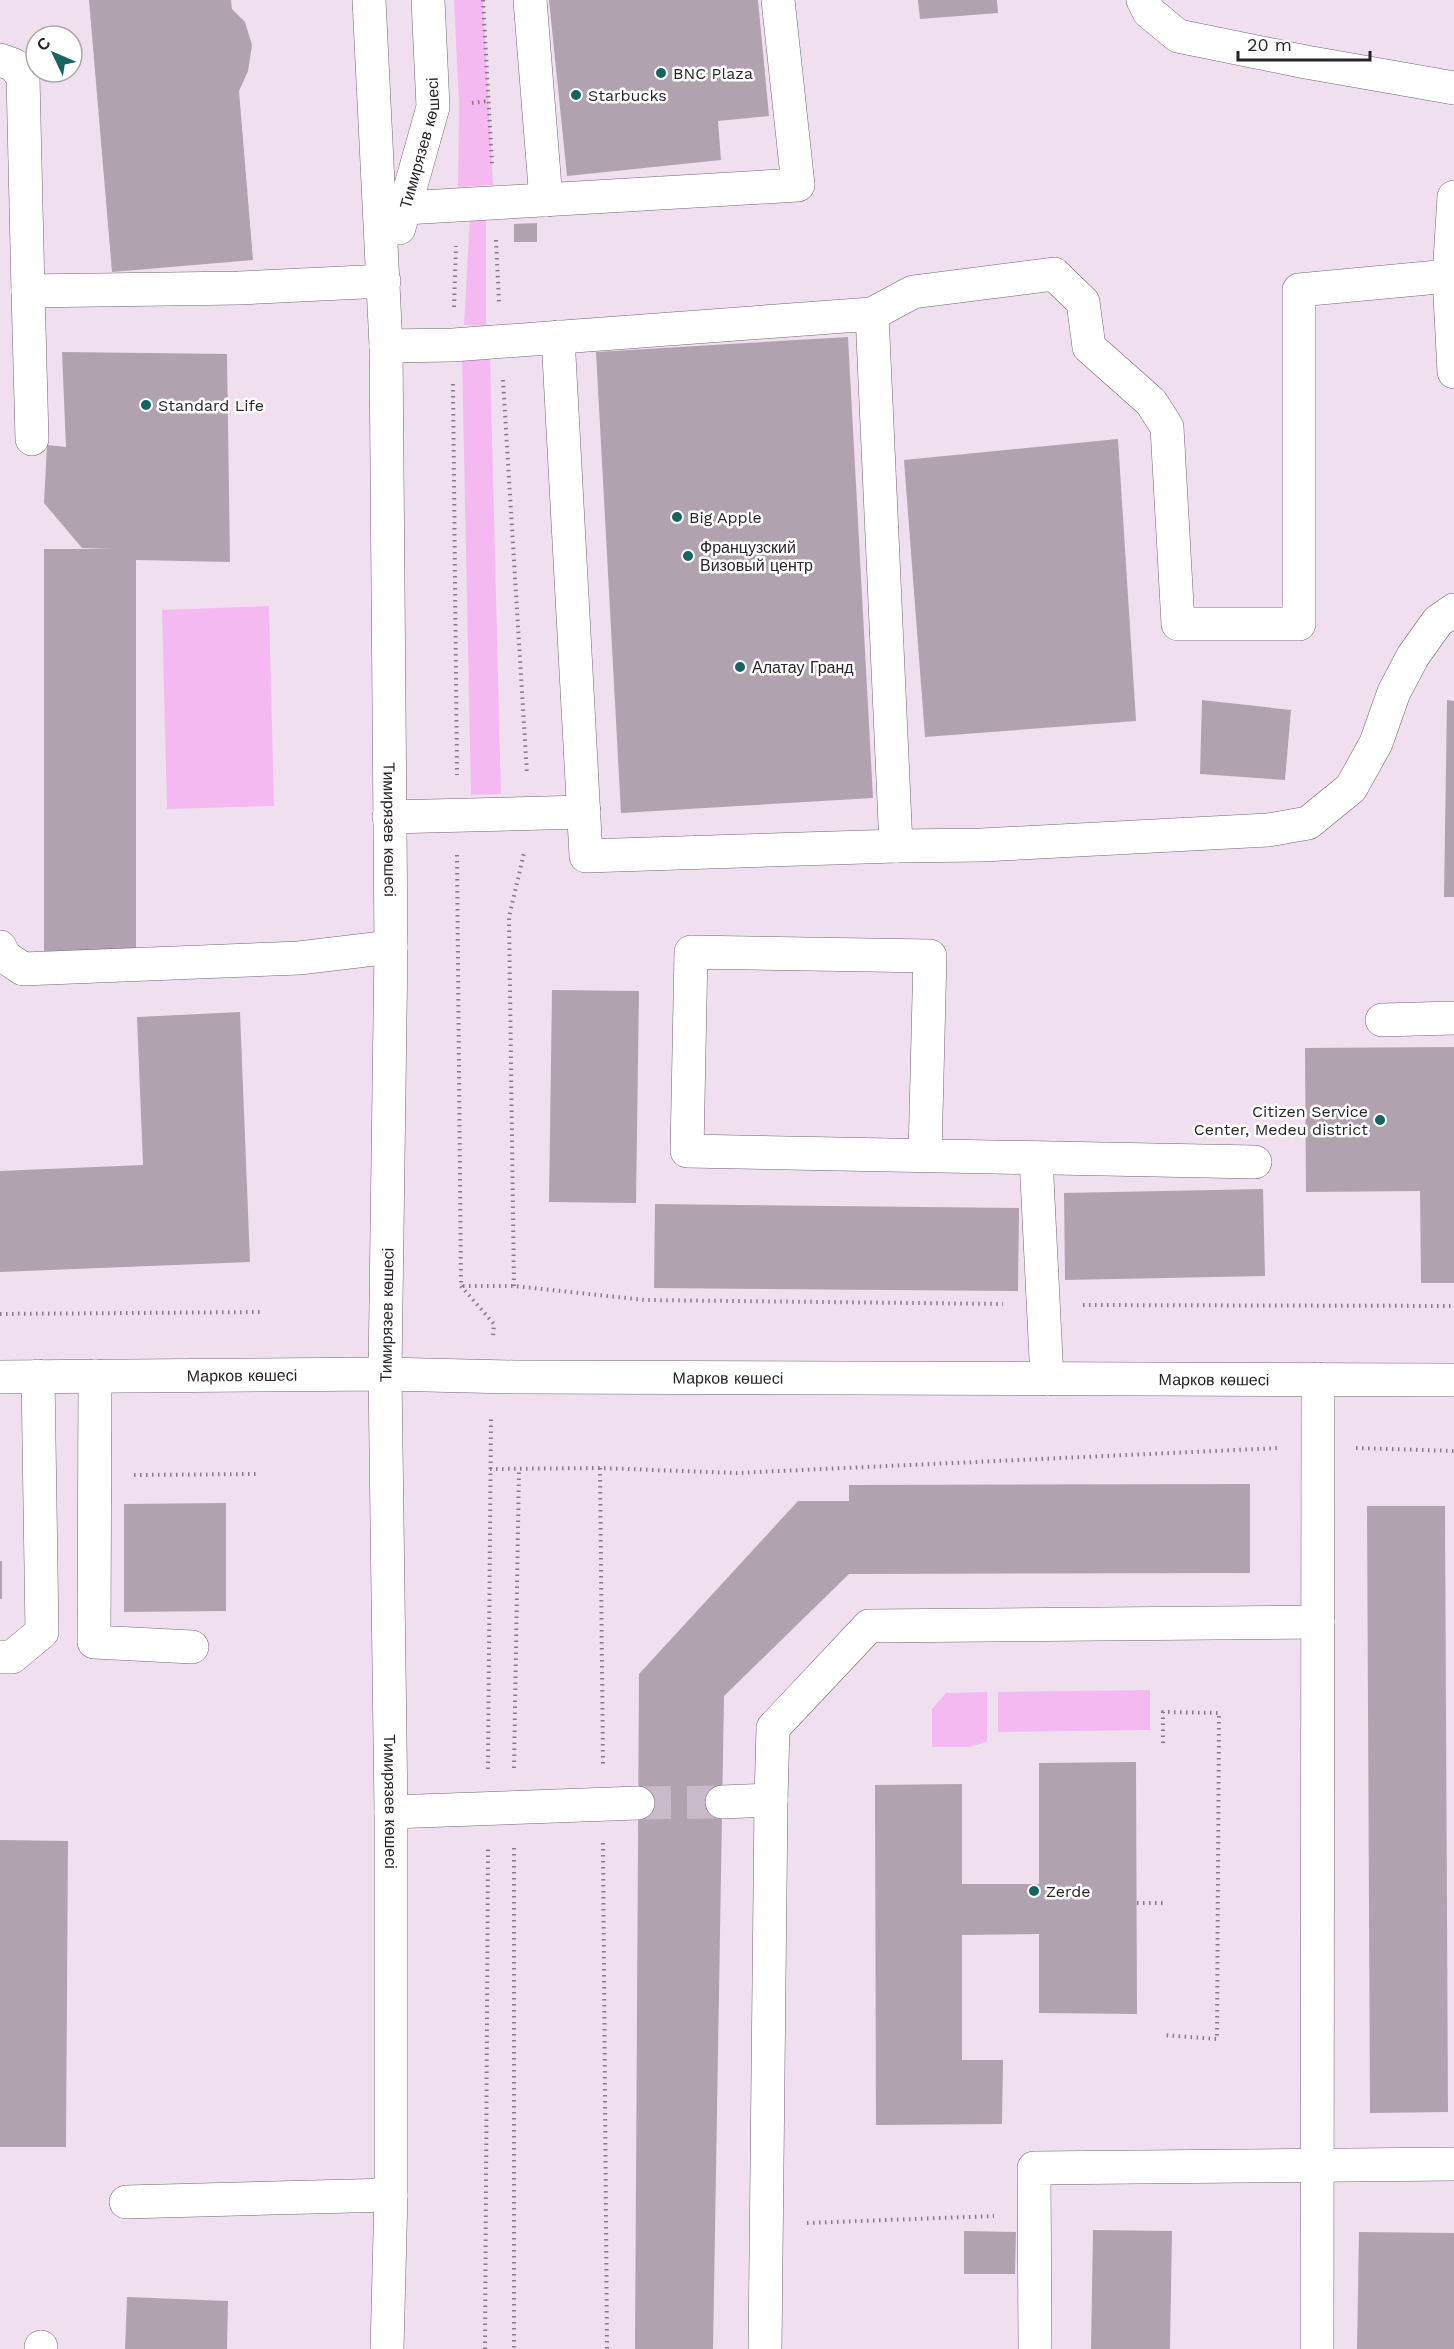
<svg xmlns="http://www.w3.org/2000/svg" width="1454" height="2349" viewBox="0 0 1454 2349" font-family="'Work Sans',sans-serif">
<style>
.green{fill:#f4b9f0}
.building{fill:#b1a2af}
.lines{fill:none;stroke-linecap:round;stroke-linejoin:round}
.minor-tunnel{stroke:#c8bac8;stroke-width:33;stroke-dasharray:33 16;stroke-linecap:butt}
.minor-casing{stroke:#726471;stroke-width:34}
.path{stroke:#867b85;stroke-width:4;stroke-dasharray:1.5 4.5;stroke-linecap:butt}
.minor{stroke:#fff;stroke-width:33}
.poi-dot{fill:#166462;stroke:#fff;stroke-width:2}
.labels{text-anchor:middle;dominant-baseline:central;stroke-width:5;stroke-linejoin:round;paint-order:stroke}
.poi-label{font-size:16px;fill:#2a242a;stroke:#fff;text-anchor:start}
.street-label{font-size:16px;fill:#2a242a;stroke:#fff}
</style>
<rect width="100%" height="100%" fill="#f0e0ef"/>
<!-- green -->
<g class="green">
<polygon points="454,0 483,0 493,185 458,187 459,104"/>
<polygon points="470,217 486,218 486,326 464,325"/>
<polygon points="490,356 501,794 471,795 462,358"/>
<polygon points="269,606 274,806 167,809 162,610"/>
<polygon points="1150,1690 1150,1730 998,1732 998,1692"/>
<polygon points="987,1692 987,1742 969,1747 932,1747 932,1709 946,1693"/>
</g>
<!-- building -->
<g class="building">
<polygon points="89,0 231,0 232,9 245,22 252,45 248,71 239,91 253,260 112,272"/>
<polygon points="549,0 758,0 769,116 718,121 721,160 567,176"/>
<polygon points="918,0 997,0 998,13 920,19"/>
<polygon points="537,223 537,242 514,242 514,224"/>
<polygon points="848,337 873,798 621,813 596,352"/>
<polygon points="62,352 227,354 230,562 136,560 136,950 44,951 44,549 111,549 82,548 44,503 47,445 66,447"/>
<polygon points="1118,439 1136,721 925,737 904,460"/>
<polygon points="1202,700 1291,710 1285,780 1200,774"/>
<polygon points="1447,700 1454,701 1454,897 1444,897"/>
<polygon points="552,990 639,991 636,1203 549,1202"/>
<polygon points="240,1012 250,1262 0,1272 0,1171 143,1165 137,1017"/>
<polygon points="1454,1047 1454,1283 1421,1283 1420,1191 1306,1192 1305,1048"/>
<polygon points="1263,1189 1265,1276 1065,1280 1064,1193"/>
<polygon points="655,1204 1019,1208 1018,1291 654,1288"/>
<polygon points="1250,1484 1250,1573 849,1574 724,1696 713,2349 635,2349 639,1674 798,1501 849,1501 849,1485"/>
<polygon points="226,1503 226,1611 124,1612 124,1504"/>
<polygon points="1367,1506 1445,1506 1448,2112 1370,2113"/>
<rect x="0" y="1561" width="2" height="38"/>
<polygon points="1136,1762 1137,2014 1039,2013 1039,1934 962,1935 962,2060 1003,2060 1002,2124 876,2125 875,1785 962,1784 962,1884 1039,1884 1039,1763"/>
<polygon points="0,1840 68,1841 66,2147 0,2147"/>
<polygon points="1093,2230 1172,2231 1170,2349 1091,2349"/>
<polygon points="964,2231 1016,2232 1015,2274 964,2274"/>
<polygon points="1359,2232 1454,2233 1454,2349 1357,2349"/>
<polygon points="127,2297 228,2301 227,2349 125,2349"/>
</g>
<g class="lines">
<!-- minor-tunnel -->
<polyline class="minor-tunnel" points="638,1803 722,1802"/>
<!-- minor casing -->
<g class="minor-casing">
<g id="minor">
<path id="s1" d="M369 0 386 346 391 947 385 1374 391 1812V2195L387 2349"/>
<polyline points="530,0 546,200"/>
<polyline points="1143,0 1149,12 1178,36 1306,62 1454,88"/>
<polyline points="0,60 14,65 23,77 28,291 239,288 384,281"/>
<polyline points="1454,197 1449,276 1454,372"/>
<polyline points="405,208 798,185 778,0"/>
<path id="s2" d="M399 228 433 107 428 0"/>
<polyline points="28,291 32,439"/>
<polyline points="872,314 913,292 1054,274 1083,302 1089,347 1151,402 1167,427 1178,624 1299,624 1299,290 1449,276"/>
<polyline points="558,337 586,856 896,846"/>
<polyline points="386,346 453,345 872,314 896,846 982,845 1268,830 1308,823 1351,788 1376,743 1394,692 1413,656 1438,621 1454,610"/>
<polyline points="389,817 584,812"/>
<polyline points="0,947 5,957 23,969 299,958 391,947"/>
<polyline points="1382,1020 1454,1018"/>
<polyline points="925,1155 930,956 691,952 687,1151 1255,1162"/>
<polyline points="1036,1158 1047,1379"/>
<polyline points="95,1376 94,1642 192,1647"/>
<path id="s3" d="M0 1377 385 1374 514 1377 1454 1380"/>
<polyline points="0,1657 12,1657 42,1632 38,1376"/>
<polyline points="771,1800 773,1728 869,1626 1318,1622"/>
<polyline points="722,1802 771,1800 765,2349"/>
<polyline points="391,1812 638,1803"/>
<polyline points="126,2202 391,2195"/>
<polyline points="41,2347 41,2349"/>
<polyline points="1035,2349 1034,2168 1454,2164"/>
<polyline points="1317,2349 1318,1379"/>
</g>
</g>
<!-- path -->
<g class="path">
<polyline points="483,0 492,164"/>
<polyline points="472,103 488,101"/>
<polyline points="496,240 499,302"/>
<polyline points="454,307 456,246"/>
<polyline points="503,380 527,774"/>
<polyline points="453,384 457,775"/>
<polyline points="457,855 461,1286"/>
<polyline points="461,1286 494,1324 493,1337"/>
<polyline points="463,1286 514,1286 645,1300 1003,1304"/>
<polyline points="514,1286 509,917 524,853"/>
<polyline points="1083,1305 1454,1306"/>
<polyline points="0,1314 261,1312"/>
<polyline points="1356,1448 1454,1451"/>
<polyline points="600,1468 603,1766"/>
<polyline points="490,1469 600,1468 736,1473 1279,1448"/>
<polyline points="134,1475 256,1474"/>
<polyline points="1163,1743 1163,1712 1219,1713 1217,2039 1163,2035"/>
<polyline points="514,1768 519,1469"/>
<polyline points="488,1769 491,1417"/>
<polyline points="603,1843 607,2349"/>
<polyline points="514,1848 514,2349"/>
<polyline points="1137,1903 1163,1903"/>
<polyline points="807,2223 994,2216"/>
<polyline points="485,2349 488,1849"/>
</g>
<!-- minor -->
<use href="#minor" class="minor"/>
</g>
<!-- markers -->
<g class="poi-dot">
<circle cx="661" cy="73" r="6"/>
<circle cx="576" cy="95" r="6"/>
<circle cx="146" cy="405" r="6"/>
<circle cx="677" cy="517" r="6"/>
<circle cx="688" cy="556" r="6"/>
<circle cx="740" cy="667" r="6"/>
<circle cx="1380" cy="1120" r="6"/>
<circle cx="1034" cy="1891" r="6"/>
</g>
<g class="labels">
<!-- poi labels -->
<g class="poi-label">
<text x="673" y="73">BNC Plaza</text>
<text x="588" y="95">Starbucks</text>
<text x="158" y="405">Standard Life</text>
<text x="689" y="517">Big Apple</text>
<text x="700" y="547">Французский<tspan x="700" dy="18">Визовый центр</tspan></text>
<text x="752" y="667">Алатау Гранд</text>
<text x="1368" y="1111" text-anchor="end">Citizen Service<tspan x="1368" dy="18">Center, Medeu district</tspan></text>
<text x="1046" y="1891">Zerde</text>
</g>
<!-- street labels -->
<g class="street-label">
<text stroke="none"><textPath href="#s2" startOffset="88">Тимирязев көшесі</textPath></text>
<text stroke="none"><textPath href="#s1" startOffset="830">Тимирязев көшесі</textPath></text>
<text transform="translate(387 1315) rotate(-89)">Тимирязев көшесі</text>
<text stroke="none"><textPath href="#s3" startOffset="242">Марков көшесі</textPath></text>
<text stroke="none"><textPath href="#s3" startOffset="728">Марков көшесі</textPath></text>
<text stroke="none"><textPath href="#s3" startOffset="1214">Марков көшесі</textPath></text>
<text stroke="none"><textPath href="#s1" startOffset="1802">Тимирязев көшесі</textPath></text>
</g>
</g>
<!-- north arrow -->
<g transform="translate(54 54) rotate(314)"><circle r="28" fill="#ffffff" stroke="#aaa7aa" stroke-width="1.5"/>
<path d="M0-4.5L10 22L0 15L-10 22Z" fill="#166462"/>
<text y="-9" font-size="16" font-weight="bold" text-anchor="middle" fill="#2a242a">С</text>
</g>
<!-- scale -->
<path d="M1238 51v9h132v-9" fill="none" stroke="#2a242a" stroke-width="3"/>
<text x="1247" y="51" font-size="18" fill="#2a242a" stroke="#ffffff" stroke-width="4.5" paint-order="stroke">20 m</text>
</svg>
